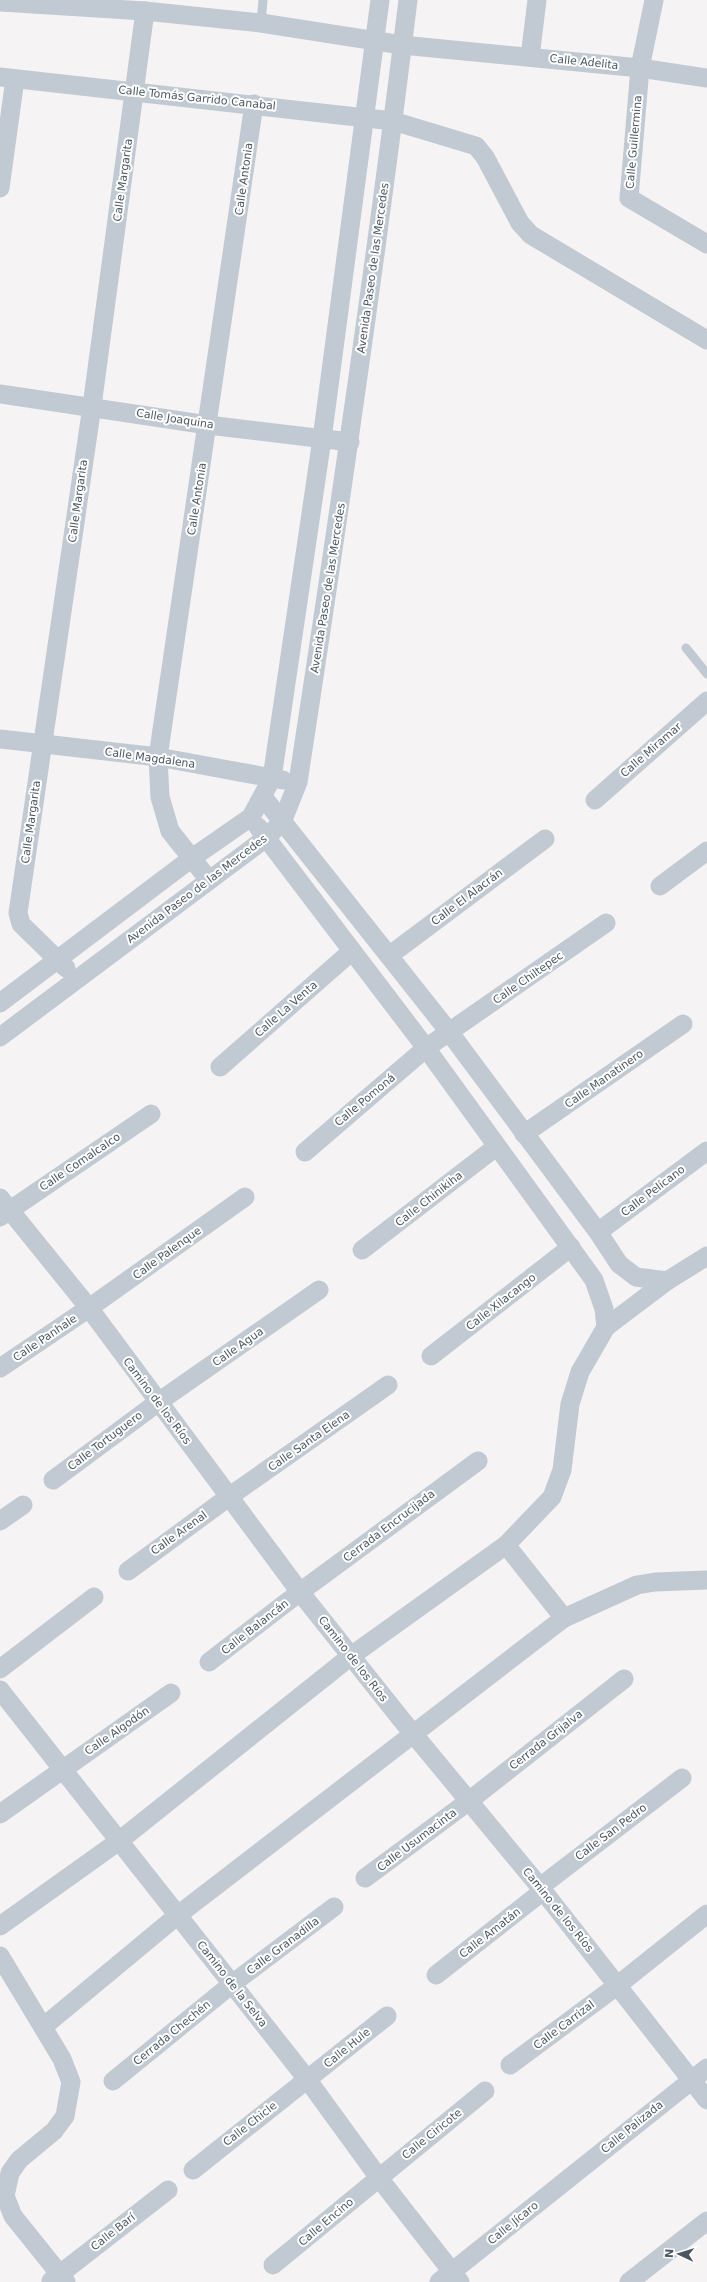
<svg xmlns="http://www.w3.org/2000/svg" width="707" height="2282" viewBox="0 0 707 2282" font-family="'DejaVu Sans',sans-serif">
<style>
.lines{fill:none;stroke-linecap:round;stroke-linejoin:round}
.service{stroke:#c1cad2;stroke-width:9}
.minor{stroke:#c1cad2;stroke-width:19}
.labels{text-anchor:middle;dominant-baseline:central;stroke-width:4;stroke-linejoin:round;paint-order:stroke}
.street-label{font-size:11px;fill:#4a5661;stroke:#fff}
</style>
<rect width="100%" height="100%" fill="#f5f3f3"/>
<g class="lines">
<!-- service -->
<g class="service">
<polyline points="261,23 263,0"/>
<polyline points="686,648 707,674"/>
</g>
<!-- minor -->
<g class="minor">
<polyline points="654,0 640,68 629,198 707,244"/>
<polyline points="0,2 145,11 261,23 402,45 640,68 707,78"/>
<polyline points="530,57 537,0"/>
<polyline points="0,77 393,121 476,146 485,157 520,223 531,235 707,340"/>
<polyline points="0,188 15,79"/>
<polyline points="0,394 208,425 350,442"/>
<polyline points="0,739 158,757 283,780"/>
<polyline points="263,797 450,1033 598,1232 619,1264 636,1277 667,1281"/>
<polyline points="595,800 707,701"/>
<polyline points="258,827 426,1048 594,1280 604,1309 606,1327"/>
<polyline points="209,880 170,831 160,797 158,757 254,104"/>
<polyline points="660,886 707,851"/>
<polyline points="390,955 545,839"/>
<polyline points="66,968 21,924 18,913 92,406 145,11"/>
<polyline points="0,1003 192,858 251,817 272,778 322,439 380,0"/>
<path d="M0 1037 266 838 282 822 298 782C338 522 376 261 408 0"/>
<polyline points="220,1067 352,951"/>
<polyline points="524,1134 683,1024"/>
<polyline points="305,1152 426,1048 606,923"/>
<polyline points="0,1198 89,1308 300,1592 401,1719 540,1887 707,2100"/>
<polyline points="0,1217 151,1114"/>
<polyline points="598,1232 707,1151"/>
<polyline points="362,1250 496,1147"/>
<polyline points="431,1356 571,1247"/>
<polyline points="0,1368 89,1308 245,1197"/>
<polyline points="53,1480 157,1403 319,1290"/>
<polyline points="0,1521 23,1505"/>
<polyline points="506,1545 564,1618"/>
<polyline points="128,1571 230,1496 388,1385"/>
<polyline points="209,1662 300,1592 478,1461"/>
<polyline points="0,1669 94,1597"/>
<polyline points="0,1690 307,2079 379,2178 460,2282"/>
<polyline points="0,1814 171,1693"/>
<polyline points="365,1878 469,1801 624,1679"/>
<polyline points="540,1887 682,1778"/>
<polyline points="0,1926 119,1841 351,1656 506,1545 552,1497 562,1470 570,1404 580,1372 606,1327 667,1281 707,1256"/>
<polyline points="0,1956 62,2059 71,2082 65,2116 54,2131 19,2160 10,2173 5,2196 13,2216 66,2282"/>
<polyline points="436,1975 543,1891"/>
<polyline points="43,2027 178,1915 564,1618 637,1585 655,1582 707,1580"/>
<polyline points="510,2065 618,1985 707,1914"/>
<polyline points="113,2081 232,1984 334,1907"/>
<polyline points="193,2170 387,2016"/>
<polyline points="273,2265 485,2091"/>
<polyline points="51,2281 168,2190"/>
<polyline points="439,2282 707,2068"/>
<polyline points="629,2282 707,2221"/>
</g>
</g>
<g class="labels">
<!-- street labels -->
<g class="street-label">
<text transform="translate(584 62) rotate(6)">Calle Adelita</text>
<text transform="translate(197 98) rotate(6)">Calle Tomás Garrido Canabal</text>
<text transform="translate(634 142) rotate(-85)">Calle Guillermina</text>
<text transform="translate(244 179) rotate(-82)">Calle Antonia</text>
<text transform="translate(123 180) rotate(-82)">Calle Margarita</text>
<text transform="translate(373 268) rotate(-82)">Avenida Paseo de las Mercedes</text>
<text transform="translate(175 419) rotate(9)">Calle Joaquina</text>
<text transform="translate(197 499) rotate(-81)">Calle Antonia</text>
<text transform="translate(78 501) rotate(-82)">Calle Margarita</text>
<text transform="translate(328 588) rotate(-81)">Avenida Paseo de las Mercedes</text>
<text transform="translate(651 750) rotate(-41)">Calle Miramar</text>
<text transform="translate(150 758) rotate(8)">Calle Magdalena</text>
<text transform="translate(31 822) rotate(-82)">Calle Margarita</text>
<text transform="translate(197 889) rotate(-37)">Avenida Paseo de las Mercedes</text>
<text transform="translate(467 897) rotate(-37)">Calle El Alacrán</text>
<text transform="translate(528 978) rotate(-35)">Calle Chiltepec</text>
<text transform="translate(286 1009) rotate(-41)">Calle La Venta</text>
<text transform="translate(604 1079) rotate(-35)">Calle Manatinero</text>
<text transform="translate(365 1100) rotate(-40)">Calle Pomoná</text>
<text transform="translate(80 1162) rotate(-34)">Calle Comalcalco</text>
<text transform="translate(653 1191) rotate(-37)">Calle Pelícano</text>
<text transform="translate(429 1199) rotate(-38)">Calle Chinikiha</text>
<text transform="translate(167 1253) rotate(-36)">Calle Palenque</text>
<text transform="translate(501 1302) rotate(-38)">Calle Xilacango</text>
<text transform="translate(45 1338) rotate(-34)">Calle Panhale</text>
<text transform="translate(238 1347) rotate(-35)">Calle Agua</text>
<text transform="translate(157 1401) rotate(53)">Camino de los Ríos</text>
<text transform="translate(105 1441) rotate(-37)">Calle Tortuguero</text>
<text transform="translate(309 1441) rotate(-35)">Calle Santa Elena</text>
<text transform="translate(389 1526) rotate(-37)">Cerrada Encrucijada</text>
<text transform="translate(179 1533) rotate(-36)">Calle Arenal</text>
<text transform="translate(255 1627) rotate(-38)">Calle Balancán</text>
<text transform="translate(353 1659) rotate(52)">Camino de los Ríos</text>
<text transform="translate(117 1731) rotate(-35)">Calle Algodón</text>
<text transform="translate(546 1740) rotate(-38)">Cerrada Grijalva</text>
<text transform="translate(611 1832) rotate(-37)">Calle San Pedro</text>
<text transform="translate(417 1840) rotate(-37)">Calle Usumacinta</text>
<text transform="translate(558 1910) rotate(51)">Camino de los Ríos</text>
<text transform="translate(490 1933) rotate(-38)">Calle Amatán</text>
<text transform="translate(283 1946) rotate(-37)">Calle Granadilla</text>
<text transform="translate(232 1984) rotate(52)">Camino de la Selva</text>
<text transform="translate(564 2025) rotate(-37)">Calle Carrizal</text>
<text transform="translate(172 2033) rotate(-39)">Cerrada Chechén</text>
<text transform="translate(347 2048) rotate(-39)">Calle Hule</text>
<text transform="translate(250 2124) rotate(-38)">Calle Chicle</text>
<text transform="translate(632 2127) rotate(-39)">Calle Palizada</text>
<text transform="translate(432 2134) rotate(-39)">Calle Ciricote</text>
<text transform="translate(326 2222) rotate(-40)">Calle Encino</text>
<text transform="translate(513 2223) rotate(-39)">Calle Jícaro</text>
<text transform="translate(113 2232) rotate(-38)">Calle Barí</text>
</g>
</g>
<!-- north arrow -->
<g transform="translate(679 2254) rotate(274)" stroke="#ffffff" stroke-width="3" paint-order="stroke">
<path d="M0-3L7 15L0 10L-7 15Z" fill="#4a5661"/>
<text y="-6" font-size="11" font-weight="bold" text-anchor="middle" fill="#4a5661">N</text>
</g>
</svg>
